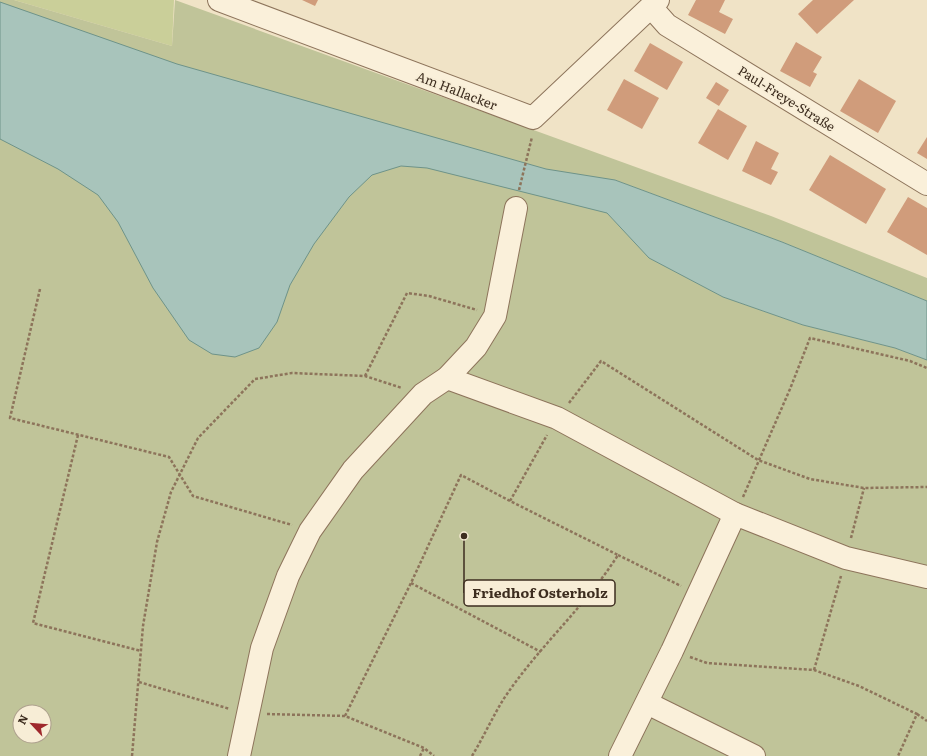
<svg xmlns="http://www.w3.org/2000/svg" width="927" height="756" viewBox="0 0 927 756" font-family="Literata,serif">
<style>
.green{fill:#cacf99}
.cemetery{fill:#c0c499;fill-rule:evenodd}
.water{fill:#a8c4bb;stroke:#6e9389}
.building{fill:#d09c7b}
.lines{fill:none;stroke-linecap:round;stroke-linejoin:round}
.minor-casing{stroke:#8d745b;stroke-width:24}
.path{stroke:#8d745b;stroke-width:2.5;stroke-dasharray:3 2;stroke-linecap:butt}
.minor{stroke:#faf0da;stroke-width:22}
.labels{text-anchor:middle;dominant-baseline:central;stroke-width:3.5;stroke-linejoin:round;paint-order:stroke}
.street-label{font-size:13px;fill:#3d2d1f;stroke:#f7edd6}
.leader{fill:none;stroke:#3d2d1f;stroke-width:1.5}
.callout-dot{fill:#3d2d1f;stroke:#f7edd6;stroke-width:1.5}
.callout{fill:#f7edd6;stroke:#3d2d1f;stroke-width:1.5}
.callout-label{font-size:14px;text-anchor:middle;font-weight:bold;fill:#3d2d1f}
</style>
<rect width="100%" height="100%" fill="#f0e3c6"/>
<!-- green -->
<polygon class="green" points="14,0 174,0 172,46"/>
<!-- cemetery -->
<path class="cemetery" d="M0 0H14L172 46 175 0 771 216 927 278V301L782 242 615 180 607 213 650 258 723 297 803 325 895 348 927 360V756H0ZM20 712H44V736H20Z"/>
<!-- water -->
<polygon class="water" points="0,2 177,64 546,169 615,180 782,242 927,301 927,360 895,348 803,325 723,297 649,258 607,213 427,168 401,166 372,175 349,197 314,244 290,285 277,322 259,348 235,357 212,354 189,340 153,288 118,222 98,195 58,169 0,139"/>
<!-- building -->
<g class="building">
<polygon points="302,0 318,0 315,6"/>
<polygon points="696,0 725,0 719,12 733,19 725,34 688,15"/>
<polygon points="813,0 854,0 817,34 798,14"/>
<polygon points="796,42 822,57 813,72 817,74 810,87 780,71"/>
<polygon points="650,43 683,62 667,90 634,71"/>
<polygon points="624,79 659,98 642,129 607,110"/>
<polygon points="859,79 896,101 878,133 840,111"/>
<polygon points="716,82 729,90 719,106 706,98"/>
<polygon points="718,109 747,126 728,160 698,143"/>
<polygon points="927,137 927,159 917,153"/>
<polygon points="756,141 779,153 771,169 778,172 771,185 742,171"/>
<polygon points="830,155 886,189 866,224 809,190"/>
<polygon points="908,197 927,208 927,255 887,232"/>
</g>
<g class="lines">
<!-- minor casing -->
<g class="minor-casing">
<g id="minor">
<polyline points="219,0 533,118 658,0"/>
<polyline points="651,7 667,25 927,184"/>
<polyline points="447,378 557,418 735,514 846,558 927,577"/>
<polyline points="647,703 754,756"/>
<polyline points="239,756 262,648 288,576 310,531 353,470 423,394 447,378 476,347 495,316 516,208"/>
<polyline points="620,756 672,651 735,514"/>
</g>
</g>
<!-- path -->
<g class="path">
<polyline points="519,190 532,137"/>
<polyline points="40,289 10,418 169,457 193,496 292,525"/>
<polyline points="365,376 407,293 429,296 477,310"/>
<polyline points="569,403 601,361 758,460 810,479 864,488 927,487"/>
<polyline points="78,435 33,623 141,651"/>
<polyline points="743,497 790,389 810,338 910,361 927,368"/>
<polyline points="851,538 864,488"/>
<polyline points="618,555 681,586"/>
<polyline points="411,583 541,652"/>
<polyline points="690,657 707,663 814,670 859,686 917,714 898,756"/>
<polyline points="814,670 841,576"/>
<polyline points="139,682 230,709"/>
<polyline points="267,714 345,716 424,748 434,756"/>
<polyline points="917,714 927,721"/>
<polyline points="345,716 411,583 461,475 510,501"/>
<polyline points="132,756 143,626 157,542 171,492 198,438 255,379 292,373 365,376 402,388"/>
<polyline points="420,756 424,748"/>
<path d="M472 756C483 738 492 718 503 700 537 648 585 607 618 555L510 501 547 435"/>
</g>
<!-- minor -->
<use href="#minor" class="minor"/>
</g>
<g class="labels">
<!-- street labels -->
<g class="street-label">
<text transform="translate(457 90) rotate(21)">Am Hallacker</text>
<text transform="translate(787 98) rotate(32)">Paul-Freye-Straße</text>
</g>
</g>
<!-- callouts -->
<path class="leader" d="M464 536L464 593"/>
<circle class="callout-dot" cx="464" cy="536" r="4"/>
<rect class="callout" x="464" y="580" width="151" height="26" rx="4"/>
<g class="callout-label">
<text x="540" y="598">Friedhof Osterholz</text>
</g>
<!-- north arrow -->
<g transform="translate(32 724) rotate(296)"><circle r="19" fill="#f7edd6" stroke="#ada08d"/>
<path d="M0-3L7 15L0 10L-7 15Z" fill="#9f282c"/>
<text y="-6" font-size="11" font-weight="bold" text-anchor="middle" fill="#3d2d1f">N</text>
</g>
</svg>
